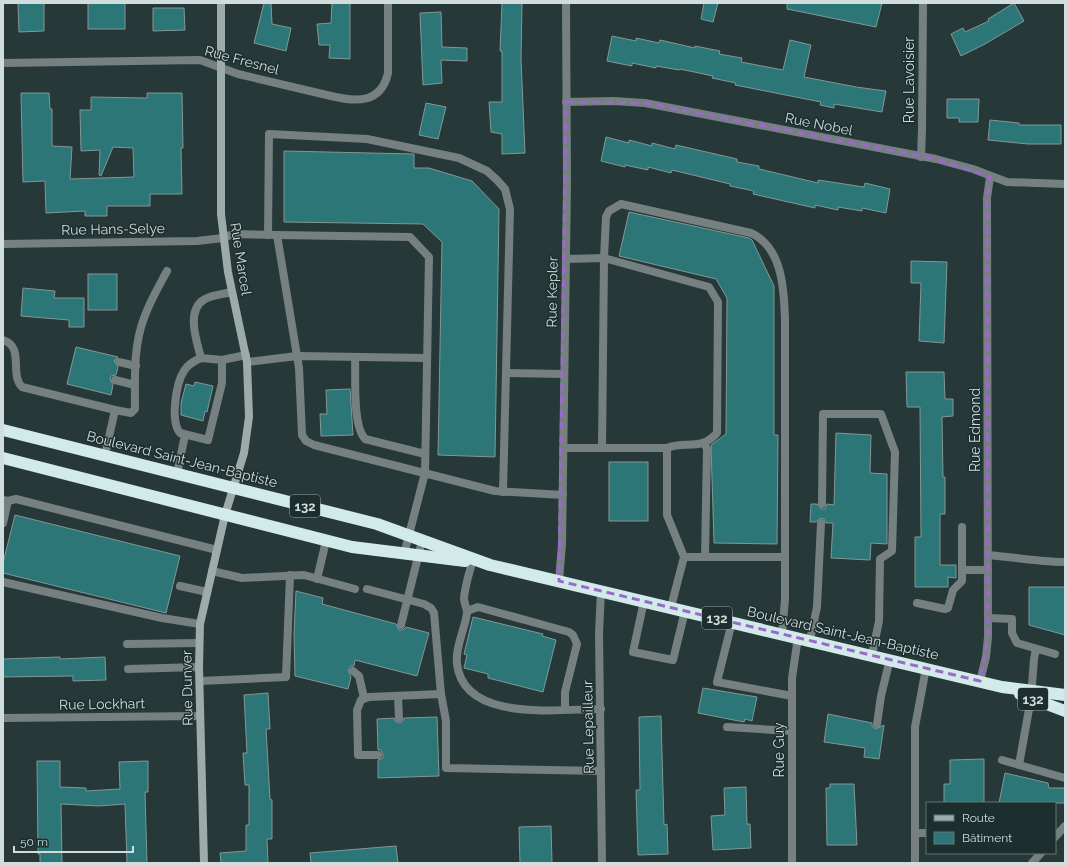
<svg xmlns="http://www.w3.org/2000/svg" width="1068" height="866" viewBox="0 0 1068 866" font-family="Raleway,sans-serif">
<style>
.building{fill:#2d7677;stroke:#829797}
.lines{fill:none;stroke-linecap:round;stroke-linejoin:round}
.lane{stroke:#778080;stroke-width:8}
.street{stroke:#778080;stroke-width:8}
.secondary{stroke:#9dabab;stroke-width:8}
.highway{stroke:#d3eaea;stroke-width:12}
.marked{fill:none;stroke:#996ac9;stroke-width:3;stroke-dasharray:8 5;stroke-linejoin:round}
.labels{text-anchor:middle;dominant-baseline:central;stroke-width:3;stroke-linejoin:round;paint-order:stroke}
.shield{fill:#1c2e2e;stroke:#9ba8a8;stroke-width:1}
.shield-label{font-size:13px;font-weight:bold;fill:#d1dcdc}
.street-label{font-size:14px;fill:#d1dcdc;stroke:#1c2e2e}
</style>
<rect width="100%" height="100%" fill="#263838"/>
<!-- building -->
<g class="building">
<polygon points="18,3 44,3 44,31 19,32"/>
<rect x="88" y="3" width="37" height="26"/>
<polygon points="264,3 271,3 272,24 291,28 286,51 254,43"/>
<polygon points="332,3 350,3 350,59 329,58 330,45 319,45 317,24 331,23"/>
<polygon points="502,3 522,3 521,59 525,153 502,154 502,134 491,132 489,102 502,102 502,51 500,51"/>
<polygon points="704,3 718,3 713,22 701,19"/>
<polygon points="787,3 882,3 876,27 787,9"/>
<polygon points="1014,3 1024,21 985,44 961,56 951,34 963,28 965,32 989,21 988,19"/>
<polygon points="153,8 184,8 185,30 153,31"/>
<polygon points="441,12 442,47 467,48 467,61 441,60 442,83 423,85 420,13"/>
<polygon points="612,36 636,41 636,38 659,43 660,40 695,48 695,46 720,51 719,54 742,58 741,62 783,70 790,40 811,45 804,77 856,87 886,91 882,112 834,104 834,108 820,105 821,102 735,85 736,83 712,78 713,76 680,69 679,70 656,66 656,68 632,63 632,66 607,61"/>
<polygon points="21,93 49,93 50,109 52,109 52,146 72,147 70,179 134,177 133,148 113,147 101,176 99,175 100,150 81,151 80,110 91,110 91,97 147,98 147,93 182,93 183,148 181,148 182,194 150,194 150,206 107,206 107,216 85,216 85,211 46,213 45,181 23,182"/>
<polygon points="947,99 979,99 978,122 959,122 959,118 947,118"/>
<polygon points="426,103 446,107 438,139 419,135"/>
<polygon points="990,120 1019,123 1019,125 1061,125 1061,144 1028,144 988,140"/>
<polygon points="606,137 629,143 629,140 652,146 652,143 675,149 676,145 737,159 737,162 759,166 759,169 818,183 818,180 864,187 865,183 890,189 886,213 862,208 862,211 838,207 838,210 815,205 815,208 753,194 754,191 730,186 730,184 672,170 671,173 648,167 648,170 625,165 625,167 601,161"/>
<polygon points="284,151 414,154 414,168 429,168 472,181 499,209 495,457 438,455 442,242 423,224 284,222"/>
<polygon points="629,212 749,238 752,240 774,286 774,435 778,435 777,544 714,543 711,445 726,434 727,298 716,279 619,256"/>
<polygon points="911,261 947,262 944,343 919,341 921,283 911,283"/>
<rect x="88" y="274" width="29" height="36"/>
<polygon points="23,288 55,291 54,298 84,298 84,327 69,327 69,320 21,316"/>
<polygon points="76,347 118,357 114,361 118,367 116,375 111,376 110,379 113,385 111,395 67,384"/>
<polygon points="906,372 944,372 945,399 953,399 953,416 942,417 943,477 945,477 945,514 940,514 940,565 956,565 956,578 948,577 948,587 915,587 915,537 921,537 920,407 907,407"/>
<polygon points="195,382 213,386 207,412 205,411 203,421 181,415 181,403 186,384 194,386"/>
<polygon points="350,389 353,435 321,436 320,414 327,414 326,390"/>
<polygon points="836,433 871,435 870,473 887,474 887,544 871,543 870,560 831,558 833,523 826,523 824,519 821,518 816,522 810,522 811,504 817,504 822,509 825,509 827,504 834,505"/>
<rect x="609" y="462" width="39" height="59"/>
<polygon points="15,515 180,556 166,613 3,573 3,563"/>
<polygon points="1029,587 1065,587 1065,635 1029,625"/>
<polygon points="296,591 323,598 322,604 396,624 399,630 403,630 406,627 429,633 417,676 355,660 354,666 351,666 348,670 351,677 348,689 295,676 294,634"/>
<polygon points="473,617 543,634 542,636 556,640 543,692 488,678 488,674 464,668 467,655 464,654"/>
<polygon points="60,657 60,659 105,657 106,680 73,681 73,676 3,677 3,659"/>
<polygon points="703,688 757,697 752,721 745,719 744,722 698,713"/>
<polygon points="268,693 270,729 266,729 270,799 272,800 272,839 267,839 268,863 221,863 220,853 246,851 246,825 249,825 249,785 245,785 243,753 247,753 244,695"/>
<polygon points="828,714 872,723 872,726 876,729 884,725 879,759 864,757 865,748 824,742"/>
<polygon points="661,716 664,825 667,824 668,854 638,855 636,790 640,790 639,717"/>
<polygon points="437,717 439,776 378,778 378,760 383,758 383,755 381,750 378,750 377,719 394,718 395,721 399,723 402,722 404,718"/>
<polygon points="984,759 984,803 944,803 944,784 950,784 950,760"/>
<polygon points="37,761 60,761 60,787 86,788 86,791 120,789 119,762 148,761 148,792 145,792 147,863 127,863 125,804 99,806 61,804 62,863 40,863 40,854 38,854"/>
<polygon points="1005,773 1048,783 1049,788 1065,788 1065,803 999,803"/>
<polygon points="830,784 854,784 857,845 827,845 826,788 830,788"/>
<polygon points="746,787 747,824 750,824 751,848 713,850 711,816 725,815 724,788"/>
<polygon points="551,826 552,863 520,863 519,827"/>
<polygon points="396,846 398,863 311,863 310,853"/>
</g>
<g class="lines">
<!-- lane -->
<g class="lane">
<polyline points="268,235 269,134 367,139 459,158 487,171 497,180 505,189 510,209 503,492"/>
<polyline points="277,235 410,237 429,257 425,473 404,554"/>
<polyline points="223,238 233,234 277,235 299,368 302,435 306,441 314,445 495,491 563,495"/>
<polyline points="566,259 604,258 602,448"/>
<path d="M232 292C223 294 212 295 205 299 185 310 197 342 201 358L222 360 246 355"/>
<path d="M3 340C25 347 9 374 22 387L115 410 105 455"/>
<path d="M355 357C356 376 352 425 365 439L425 454"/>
<path d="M201 358C194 361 188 364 184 371 176 383 170 421 180 433L208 440 222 383V360"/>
<polyline points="119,362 136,366"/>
<polyline points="247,362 297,356 427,358"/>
<polyline points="506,373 564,374"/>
<polyline points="115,380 135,385"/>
<path d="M115 410 131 413 135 409C135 379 133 347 144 318 150 301 159 286 167 271"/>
<polyline points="704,443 707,449 705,557"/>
<polyline points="563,448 667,448 667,515 684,557 671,607"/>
<path d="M667 448C686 440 700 452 717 433L718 302 709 287 604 258 606 217 609 211 621 204 751 233C782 247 784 288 785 319V599L782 634"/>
<polyline points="177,474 185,435"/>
<polyline points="3,500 8,501 16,499 217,550"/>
<polyline points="822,504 823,414 881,414 895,452 892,551 880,559 879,621 872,655"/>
<polyline points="3,523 8,501"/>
<polyline points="962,527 962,570"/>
<path d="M988 555C1013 557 1038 562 1063 562"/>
<polyline points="684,557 784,557"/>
<path d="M473 559C470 571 465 585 464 598 464 603 467 608 467 613 465 629 455 647 457 664 464 723 559 709 601 709"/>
<polyline points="212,571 242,578 304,575 355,589"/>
<polyline points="317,579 326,541"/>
<polyline points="3,582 162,618 200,624"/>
<polyline points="180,586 207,592"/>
<polyline points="367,589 424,604 431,608 434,613 441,694 446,721 446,768 601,771"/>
<polyline points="644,601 633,652 673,660 685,611"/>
<polyline points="917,603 945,609 948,608 953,590 962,581 962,570 988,570"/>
<polyline points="467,611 478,607 569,632 573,635 577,644 565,692 565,709"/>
<polyline points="988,618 1012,619 1012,633 1017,643 1055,654"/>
<polyline points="732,622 717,682 792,696"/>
<polyline points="401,625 422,541"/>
<polyline points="810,640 817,607 821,523"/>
<polyline points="127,644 199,643"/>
<polyline points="1036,649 1034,659 1031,698 1019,765 1065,778"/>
<polyline points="128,669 199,667"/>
<polyline points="353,671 359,676 364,698"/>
<polyline points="200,681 286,677 290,575"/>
<polyline points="398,696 399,718"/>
<polyline points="877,724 881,696 890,659"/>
<polyline points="727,727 792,731"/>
<polyline points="378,755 358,755 357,710 361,700 369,697 441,694"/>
<polyline points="1002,760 1019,765"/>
<polyline points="915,833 927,833"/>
<polyline points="1055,837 1065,826"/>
<polyline points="915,863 915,727 926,668"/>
<polyline points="1032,863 1041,853"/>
</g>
<!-- street -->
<g class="street">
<path d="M3 63 200 60 238 74 331 96C356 102 381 104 388 73V3"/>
<polyline points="566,102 613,101 645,103 936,159 973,169 1007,182 1065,184"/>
<polyline points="921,157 922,129 923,3"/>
<polyline points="3,244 197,241 223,238"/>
<polyline points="559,581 562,544 567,183 566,3"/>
<polyline points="601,591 599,634 602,863"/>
<polyline points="980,681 986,657 988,637 987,198 990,177"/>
<polyline points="3,718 200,716"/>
<polyline points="792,863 792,678 798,637"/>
</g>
<!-- secondary -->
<polyline class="secondary" points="204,863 199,667 200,624 225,515 244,453 249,417 247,362 228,272 221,214 221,3"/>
<!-- highway -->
<g class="highway">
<polyline points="3,430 377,524 490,565 1002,687 1065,695"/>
<polyline points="3,458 352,547 465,561"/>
<polyline points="1020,694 1065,711"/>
</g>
</g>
<!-- marked area -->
<path class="marked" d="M566 102 645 103 936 159 990 177 987 198 988 637 980 681 559 581Z"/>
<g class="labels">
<!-- shield labels -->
<g class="shield">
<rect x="290" y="495" width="30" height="22" rx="3"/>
<rect x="702" y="607" width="30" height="22" rx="3"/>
<rect x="1018" y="688" width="30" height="22" rx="3"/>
</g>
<g class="shield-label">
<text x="305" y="506">132</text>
<text x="717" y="618">132</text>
<text x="1033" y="699">132</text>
</g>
<!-- street labels -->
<g class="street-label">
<text transform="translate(242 60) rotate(15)">Rue Fresnel</text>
<text transform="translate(909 80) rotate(-90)">Rue Lavoisier</text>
<text transform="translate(819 124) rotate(11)">Rue Nobel</text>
<text transform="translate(113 229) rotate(-1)">Rue Hans-Selye</text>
<text transform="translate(241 259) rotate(81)">Rue Marcel</text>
<text transform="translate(552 292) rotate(-89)">Rue Kepler</text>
<text transform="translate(975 430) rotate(-90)">Rue Edmond</text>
<text transform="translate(182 459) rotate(14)">Boulevard Saint-Jean-Baptiste</text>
<text transform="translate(843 633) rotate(13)">Boulevard Saint-Jean-Baptiste</text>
<text transform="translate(187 688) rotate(-91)">Rue Dunver</text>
<text transform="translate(102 704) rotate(-1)">Rue Lockhart</text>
<text transform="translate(588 727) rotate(-91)">Rue Lepailleur</text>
<text transform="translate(779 750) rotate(-90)">Rue Guy</text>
</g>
</g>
<!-- border -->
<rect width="1068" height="866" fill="none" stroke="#d1dcdc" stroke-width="8"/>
<!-- legend -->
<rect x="926" y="802" width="130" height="52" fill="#1c2e2e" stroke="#647474"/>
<rect x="934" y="815" width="20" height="6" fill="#9dabab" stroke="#647474"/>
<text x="962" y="822" font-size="12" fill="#d1dcdc">Route</text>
<rect x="934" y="832" width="20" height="12" fill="#2d7677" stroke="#647474"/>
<text x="962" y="842" font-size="12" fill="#d1dcdc">Bâtiment</text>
<!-- scale -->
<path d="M14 846v6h119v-6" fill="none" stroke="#d1dcdc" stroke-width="2"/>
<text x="20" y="846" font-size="12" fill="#d1dcdc" stroke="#1c2e2e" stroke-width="3" paint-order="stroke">50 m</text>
</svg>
